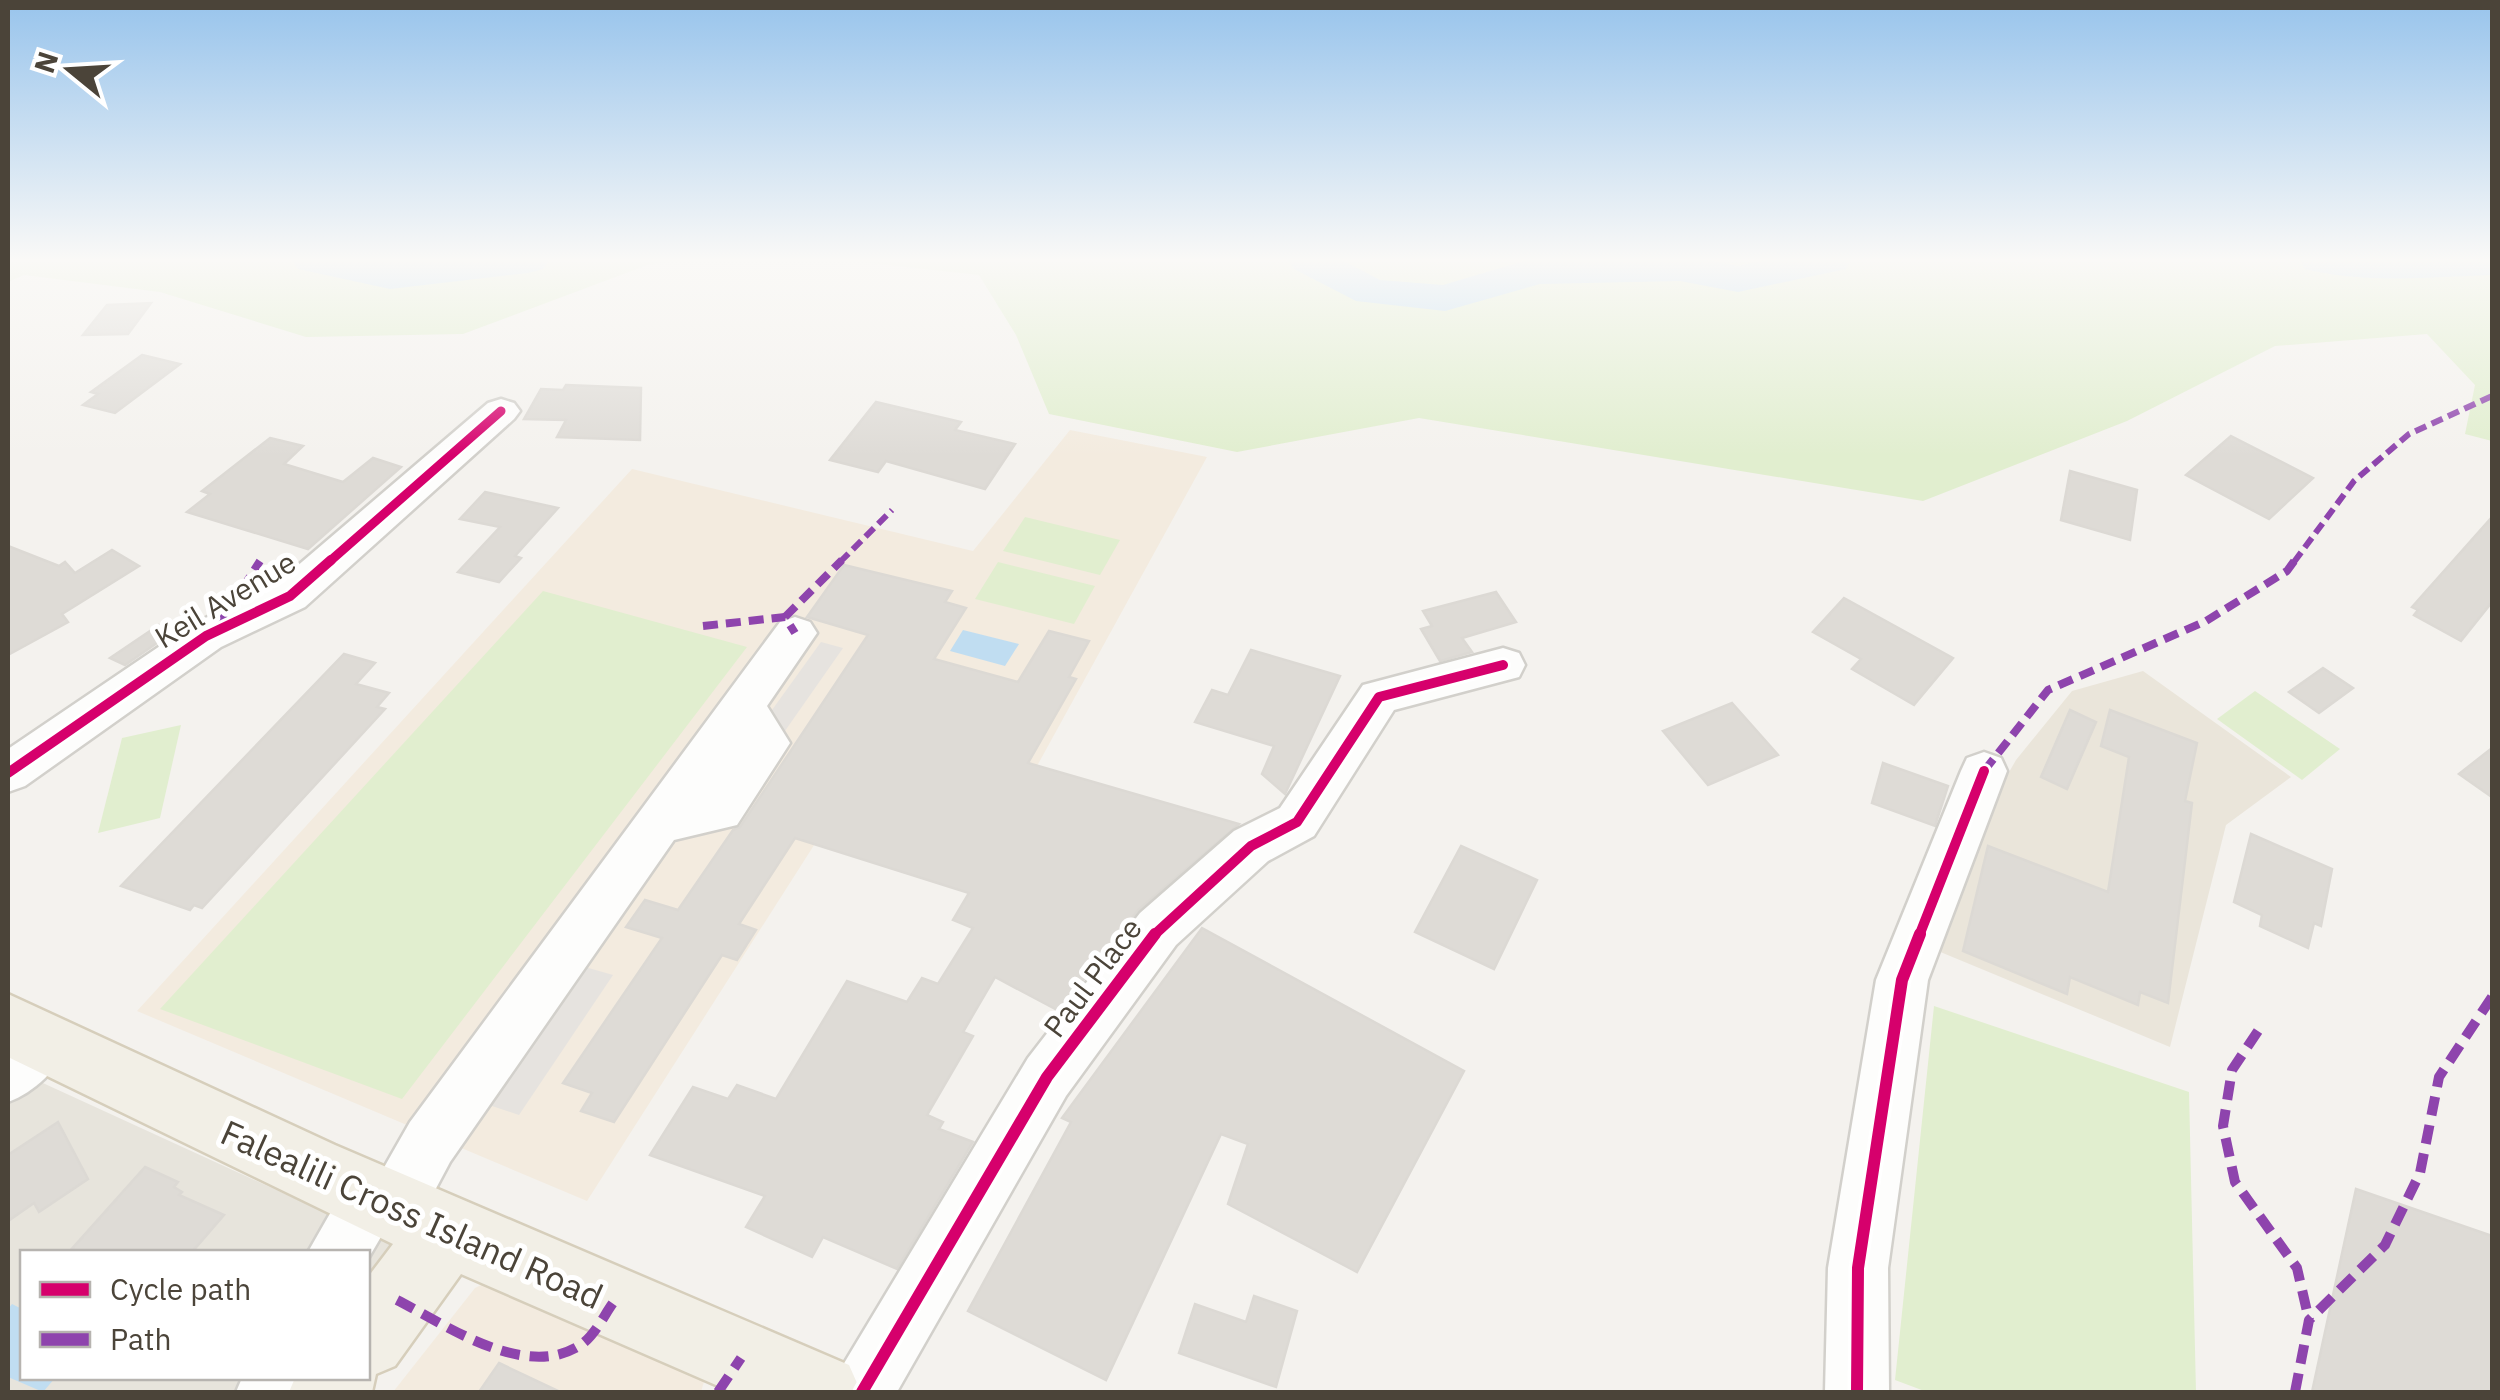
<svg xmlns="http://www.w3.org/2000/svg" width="2500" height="1400" viewBox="0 0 2500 1400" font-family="'IBM Plex Sans',sans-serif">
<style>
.residential{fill:#e7e4dc}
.commercial{fill:#f3ebdf}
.education{fill:#eae5da}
.green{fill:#e1eecf}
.parking{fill:#e6e3df}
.water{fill:#c0ddf1}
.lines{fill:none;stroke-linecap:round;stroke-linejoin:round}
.river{fill:#c0ddf1;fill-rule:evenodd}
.building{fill:#dedbd6;stroke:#dcd9d4;stroke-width:2.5}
.minor-casing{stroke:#d2d0cb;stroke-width:5}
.major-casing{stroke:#d6cebb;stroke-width:5}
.minor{fill:#fdfdfc;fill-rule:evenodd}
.major{fill:#f2efe6;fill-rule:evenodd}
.quiet-far2{stroke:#8e44ad;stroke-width:6;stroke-dasharray:12 6;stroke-linecap:butt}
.quiet-far1{stroke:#8e44ad;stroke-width:8;stroke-dasharray:15 8;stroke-linecap:butt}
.quiet{stroke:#8e44ad;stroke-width:10;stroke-dasharray:19 10;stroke-linecap:butt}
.cycleway-far2-casing{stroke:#fff;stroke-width:14}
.cycleway-far1-casing{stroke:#fff;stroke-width:16}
.cycleway-casing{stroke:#fff;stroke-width:19}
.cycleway-far2{stroke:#d6006c;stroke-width:9}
.cycleway-far1{stroke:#d6006c;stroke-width:10}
.cycleway{stroke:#d6006c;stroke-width:12}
.labels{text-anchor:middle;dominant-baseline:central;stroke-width:10;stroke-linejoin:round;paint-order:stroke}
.street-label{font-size:30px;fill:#4b4439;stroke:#fff}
.near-street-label{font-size:35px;fill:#4b4439;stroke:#fff}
</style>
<rect width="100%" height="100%" fill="#f4f2ee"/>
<!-- residential -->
<polygon class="residential" points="8,1067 418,1255 368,1322 368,1252 22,1252 22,1378 325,1378 314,1392 8,1392"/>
<!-- commercial -->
<g class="commercial">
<polygon points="1070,430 1207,457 1037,766 890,726 587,1201 137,1011 632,469 973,551"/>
<polygon points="505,1273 707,1371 701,1392 393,1392 475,1288"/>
</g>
<!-- education -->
<polygon class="education" points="2143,671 2291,777 2226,825 2170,1047 1938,951 1977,828 2016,760 2072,691"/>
<!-- green -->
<g class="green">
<polygon points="8,260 694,260 650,264 463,334 306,337 160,292 24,275 8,282"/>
<polygon points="843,260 2492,260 2492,441 2465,434 2475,385 2427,334 2275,346 2127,421 1923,501 1419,418 1237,452 1049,414 1016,335 979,275"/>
<polygon points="1025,517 1120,540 1100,575 1003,551"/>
<polygon points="998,562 1095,586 1074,624 975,599"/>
<polygon points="543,591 747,647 402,1099 160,1009"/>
<polygon points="2255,691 2340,749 2302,780 2217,719"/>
<polygon points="181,725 160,818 98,833 122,738"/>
<polygon points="1934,1006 2189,1092 2196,1392 1927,1392 1895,1380"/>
</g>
<!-- parking -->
<g class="parking">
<polygon points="821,642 843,648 780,738 767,717"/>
<polygon points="585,967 613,975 519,1115 489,1105"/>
</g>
<!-- water -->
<g class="water">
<polygon points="963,630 1019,644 1005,666 950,651"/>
<polygon points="12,1304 22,1309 22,1378 55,1378 43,1392 8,1377 8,1309"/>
</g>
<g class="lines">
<!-- river -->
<g class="river">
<polygon points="292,260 549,260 543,269 528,273 390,289 298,269"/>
<polygon points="1288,260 1342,260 1380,280 1443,285 1528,260 1708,260 1738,266 1766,260 1852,260 1846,269 1738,292 1680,281 1540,284 1445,311 1356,301 1294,269"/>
<path d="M2299 260H2492V275C2431 277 2365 284 2305 269Z"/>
</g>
</g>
<!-- building -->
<g class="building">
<polygon points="151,303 128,334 83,335 107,305"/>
<polygon points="142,355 180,364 115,413 83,405 98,394 91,392"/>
<polygon points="566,385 641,388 640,440 557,437 566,420 524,419 541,389 563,390"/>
<polygon points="876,402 961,422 955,430 1015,444 985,489 886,461 878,472 830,460"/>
<polygon points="2231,436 2313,478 2269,519 2186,475"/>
<polygon points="270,438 303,446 284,464 343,482 373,458 401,467 308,549 187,512 210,494 202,491"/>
<polygon points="2070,471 2137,490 2130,540 2061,520"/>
<polygon points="485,492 558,508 515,556 521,558 499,582 458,572 500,527 460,519"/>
<polygon points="2492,517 2492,602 2461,641 2414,615 2418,610 2412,607"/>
<polygon points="8,546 59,566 65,562 75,573 112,550 139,566 62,614 68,622 8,655"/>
<polygon points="844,565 952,591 945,602 966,608 934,659 1018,682 1049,631 1089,641 1069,677 1076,679 1028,763 1239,824 1138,910 1059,1011 995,977 963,1032 973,1036 927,1115 943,1122 939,1129 973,1142 897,1269 823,1237 812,1257 746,1227 765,1196 650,1155 693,1087 728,1099 737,1085 776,1099 847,981 907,1002 922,978 938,984 973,928 953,920 969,893 795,838 739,924 756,930 737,960 722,955 614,1122 581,1111 592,1093 563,1083 662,938 626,927 645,900 678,910 733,830 740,827 868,635 807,617"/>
<polygon points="1496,592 1516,622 1462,638 1472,652 1440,661 1421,629 1432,626 1423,611"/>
<polygon points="1844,598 1953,658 1914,705 1852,669 1861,659 1813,632"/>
<polygon points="159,625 173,632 125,665 110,658"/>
<polygon points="1251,650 1340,676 1285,794 1262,774 1274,746 1195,722 1212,690 1228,695"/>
<polygon points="344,654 375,663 356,684 389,693 377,707 385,709 202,908 194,905 190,910 121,886"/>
<polygon points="2323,668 2353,688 2319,713 2289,692"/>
<polygon points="1732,703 1778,755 1708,785 1663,731"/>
<polygon points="2070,710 2096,722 2067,789 2041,777"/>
<polygon points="2110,710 2197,743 2185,801 2192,803 2168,1003 2140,992 2138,1005 2070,977 2067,994 1963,951 1988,846 2108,892 2129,757 2101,746"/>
<polygon points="2492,748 2492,797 2459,774"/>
<polygon points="1883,763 1948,786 1935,826 1872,803"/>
<polygon points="2251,834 2332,869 2321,926 2314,923 2308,948 2260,926 2262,915 2234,902"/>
<polygon points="1461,846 1537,880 1494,969 1415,932"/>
<polygon points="1202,928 1464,1071 1357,1272 1228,1204 1248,1144 1221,1134 1106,1380 968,1311 1071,1122 1062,1118"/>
<polygon points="58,1122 88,1179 39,1212 34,1203 8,1221 8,1155"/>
<polygon points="145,1167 178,1182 174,1187 182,1192 179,1195 224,1215 192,1252 69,1252"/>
<polygon points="2356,1189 2492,1236 2492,1392 2312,1392"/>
<polygon points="1254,1296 1297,1311 1276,1387 1179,1353 1195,1304 1246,1322"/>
<polygon points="499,1363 560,1392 479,1392"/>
</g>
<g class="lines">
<!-- minor casing -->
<g class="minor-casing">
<g id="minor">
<polygon points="501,399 514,403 520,411 514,419 305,607 221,647 25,786 8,792 8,749 191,625 275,585 488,403"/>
<polygon points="795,617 810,622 817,633 767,706 790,743 737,825 674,840 450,1162 416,1226 395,1234 385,1230 368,1259 368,1252 308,1252 352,1175 373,1167 382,1171 410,1122 780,622"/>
<polygon points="1503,648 1519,653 1525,665 1519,677 1394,710 1314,836 1268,861 1176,945 1066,1096 897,1392 830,1392 840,1370 1028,1058 1140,913 1234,831 1280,808 1363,685"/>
<polygon points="1984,752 2001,758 2007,771 1928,980 1888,1268 1889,1392 1825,1392 1828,1268 1876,980 1961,771 1967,758"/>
<path d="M43 1017 62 1024 70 1042C58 1069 35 1092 8 1102V1039L24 1024Z"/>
<polygon points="242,1378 309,1378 303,1392 236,1392"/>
</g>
</g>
<!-- major casing -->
<g class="major-casing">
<polygon id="major" points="8,994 335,1145 849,1365 861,1392 732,1392 461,1274 395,1366 376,1374 372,1392 289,1392 295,1378 368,1378 368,1277 393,1244 8,1057"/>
</g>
<!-- minor -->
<use href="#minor" class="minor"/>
<!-- major -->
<use href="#major" class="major"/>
<!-- quiet-far2 -->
<g class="quiet-far2">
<polyline points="840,562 892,510"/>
<polyline points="2294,562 2354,481 2409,434 2492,396"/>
</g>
<!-- quiet-far1 -->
<g class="quiet-far1">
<polyline points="785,617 842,560"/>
<polyline points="703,626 785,617 795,633"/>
<polyline points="217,628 260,561"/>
<polyline points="1984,771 2048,690 2206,621 2287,571 2295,560"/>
</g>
<!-- quiet -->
<g class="quiet">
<polyline points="2258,1031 2232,1070 2223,1126 2235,1182 2297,1268 2309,1320"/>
<path d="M397 1300C446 1325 524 1380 579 1346 594 1337 603 1317 613 1303"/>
<polyline points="718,1392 741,1358"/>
<polyline points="2295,1392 2309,1320 2385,1245 2420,1173 2439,1077 2492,997"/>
</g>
<!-- cycleway-far2 casing -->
<g class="cycleway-far2-casing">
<polyline id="cycleway-far2" points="329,562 501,411"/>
</g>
<!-- cycleway-far1 casing -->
<g class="cycleway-far1-casing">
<g id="cycleway-far1">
<polyline points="8,773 206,636 290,596 331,560"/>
<polyline points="1153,936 1251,846 1297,822 1379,697 1503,665"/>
<polyline points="1919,936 1984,771"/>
</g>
</g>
<!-- cycleway casing -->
<g class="cycleway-casing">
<g id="cycleway">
<polyline points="862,1392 1047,1077 1155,934"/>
<polyline points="1857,1392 1858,1268 1902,980 1920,934"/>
</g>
</g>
<!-- cycleway-far2 -->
<use href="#cycleway-far2" class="cycleway-far2"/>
<!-- cycleway-far1 -->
<use href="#cycleway-far1" class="cycleway-far1"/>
<!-- cycleway -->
<use href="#cycleway" class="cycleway"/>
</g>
<!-- sky -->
<linearGradient id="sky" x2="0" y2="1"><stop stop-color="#98c4ec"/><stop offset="0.57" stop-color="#faf9f7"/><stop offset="1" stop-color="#faf9f7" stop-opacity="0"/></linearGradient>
<rect width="2500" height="456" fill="url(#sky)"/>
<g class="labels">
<!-- street labels -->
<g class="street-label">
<text transform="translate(225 599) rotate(-31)">Keil Avenue</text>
<text transform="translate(1092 977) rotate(-53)">Paul Place</text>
</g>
<!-- near-street labels -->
<g class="near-street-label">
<text transform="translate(412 1214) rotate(24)">Falealili Cross Island Road</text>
</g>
</g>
<!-- border -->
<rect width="2500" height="1400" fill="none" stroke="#4b4439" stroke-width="20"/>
<!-- legend -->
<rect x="20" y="1250" width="350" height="130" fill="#ffffff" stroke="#b7b4b0" stroke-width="2.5"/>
<rect x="40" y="1282" width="50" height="15" fill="#d6006c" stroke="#b7b4b0" stroke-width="2.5"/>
<text x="110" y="1300" font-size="30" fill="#4b4439">Cycle path</text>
<rect x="40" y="1332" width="50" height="15" fill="#8e44ad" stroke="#b7b4b0" stroke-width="2.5"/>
<text x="110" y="1350" font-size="30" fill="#4b4439">Path</text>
<!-- north arrow -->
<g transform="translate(70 70) rotate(288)" stroke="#ffffff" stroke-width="8" paint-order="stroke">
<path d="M0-8L18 38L0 25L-18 38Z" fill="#4b4439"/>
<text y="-15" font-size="28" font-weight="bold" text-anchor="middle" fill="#4b4439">N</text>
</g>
</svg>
